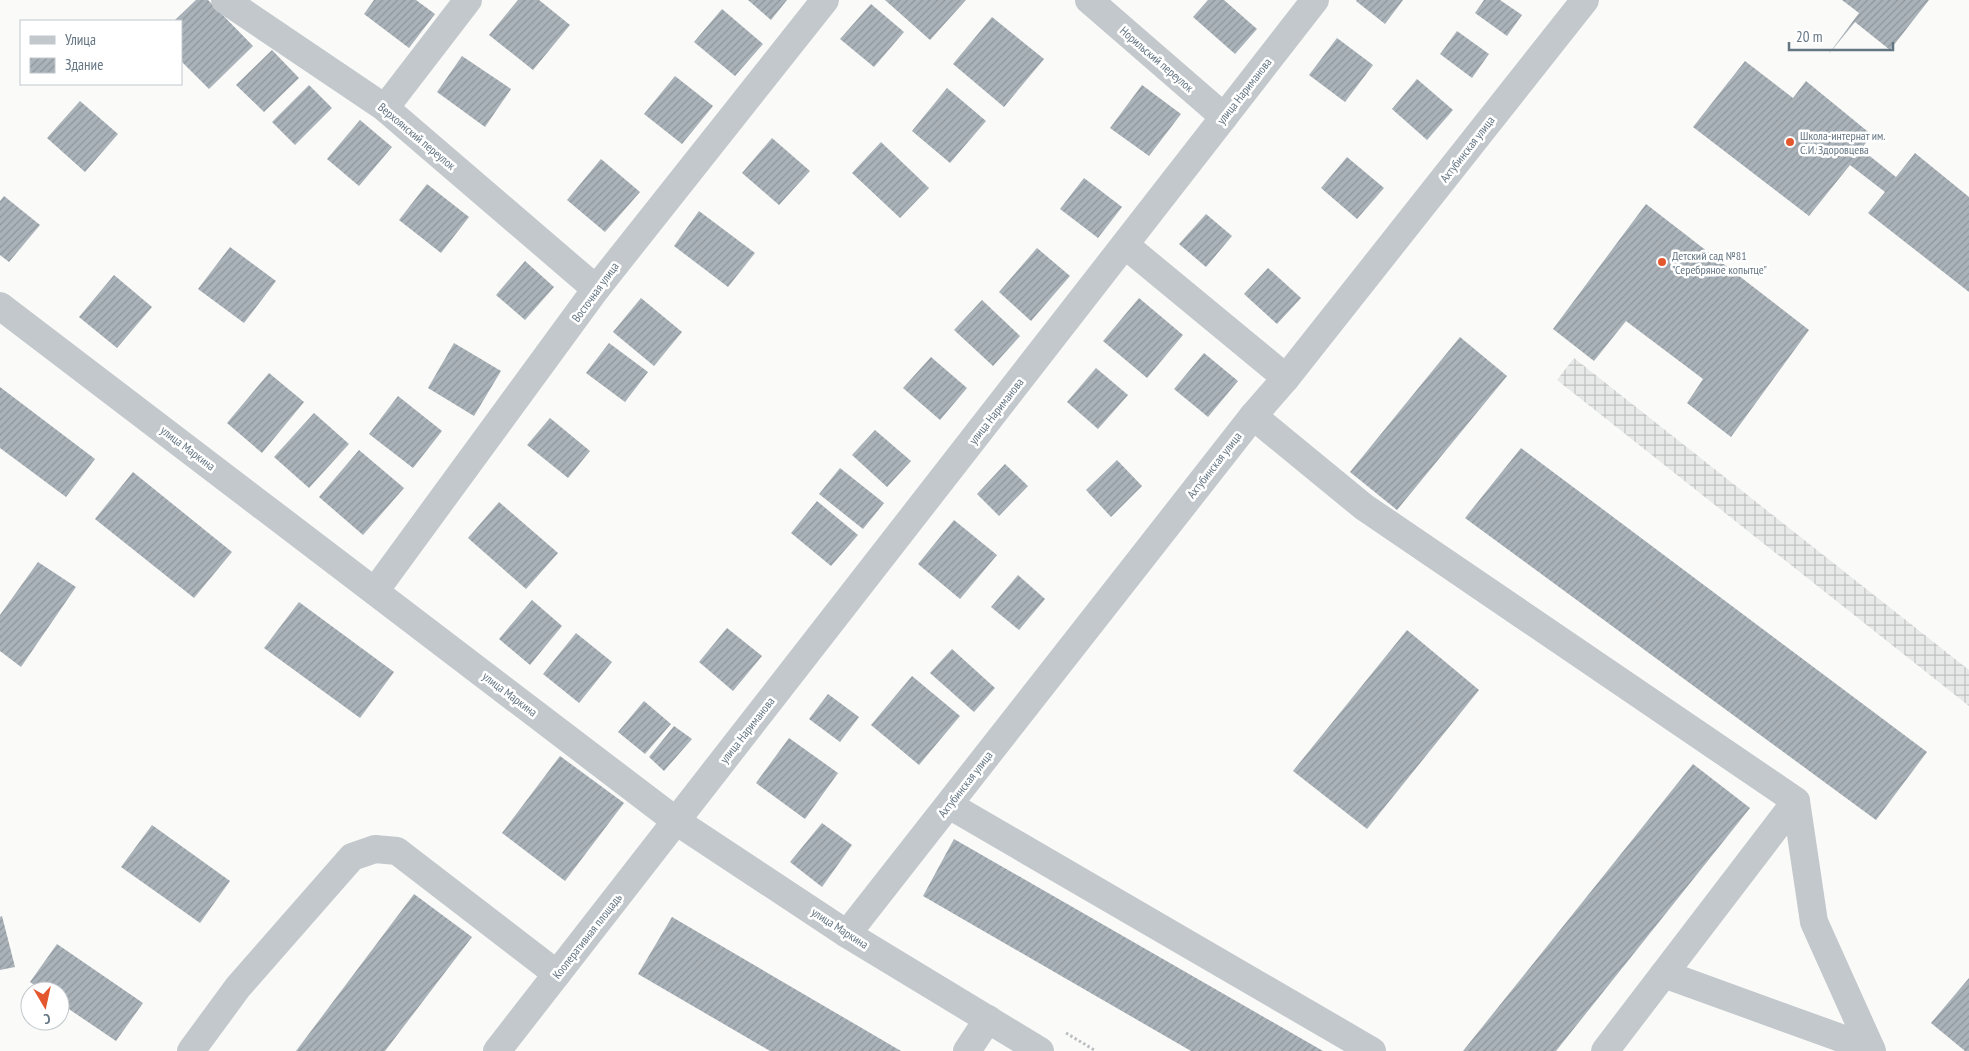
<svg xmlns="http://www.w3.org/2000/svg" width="1969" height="1051" viewBox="0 0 1969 1051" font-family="'PT Sans Narrow',sans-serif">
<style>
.industrial{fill:url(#industrial-grid)}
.building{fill:url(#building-hatch)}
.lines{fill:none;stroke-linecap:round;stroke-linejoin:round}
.path{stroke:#bbbfc2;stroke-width:3;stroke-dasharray:2.5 2.5;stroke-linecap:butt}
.minor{stroke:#c3c8cc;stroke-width:28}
.poi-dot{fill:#e4572e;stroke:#fff;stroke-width:2}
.labels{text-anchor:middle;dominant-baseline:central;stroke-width:5;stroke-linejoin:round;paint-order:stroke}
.street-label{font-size:12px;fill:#657683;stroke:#fff}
.poi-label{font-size:12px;fill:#657683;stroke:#fff;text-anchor:start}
</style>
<defs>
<pattern id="industrial-grid" width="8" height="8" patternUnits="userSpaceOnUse" patternTransform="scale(1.25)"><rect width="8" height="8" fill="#e8e9e9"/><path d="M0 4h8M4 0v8" fill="none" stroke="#c0c1c2"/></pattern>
<pattern id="building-hatch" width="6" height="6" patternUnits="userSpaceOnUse" patternTransform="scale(1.25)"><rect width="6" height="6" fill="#aab3b9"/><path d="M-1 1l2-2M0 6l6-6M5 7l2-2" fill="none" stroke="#8e969c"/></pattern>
</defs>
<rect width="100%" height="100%" fill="#fafaf8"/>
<!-- industrial -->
<polygon class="industrial" points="1574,358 1969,670 1969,706 1557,380"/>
<!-- building -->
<g class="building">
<polygon points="196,0 208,0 253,46 209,89 181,61 181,21 174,21"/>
<polygon points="374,0 416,0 435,14 409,48 364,14"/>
<polygon points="518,0 539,0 570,25 533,70 489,35"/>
<polygon points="748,0 787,0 771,20"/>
<polygon points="885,0 966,0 930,40"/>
<polygon points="1208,0 1224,0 1257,29 1235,54 1193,17"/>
<polygon points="1357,0 1403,0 1385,24 1356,1"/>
<polygon points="1484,0 1500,0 1522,15 1507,36 1475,13"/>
<polygon points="1842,0 1929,0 1890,50 1855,22 1828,55 1859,13"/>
<polygon points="871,4 904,32 874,67 840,39"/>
<polygon points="722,9 763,44 735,76 694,42"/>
<polygon points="992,17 1044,59 1004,107 953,64"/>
<polygon points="1457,31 1489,54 1472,78 1440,54"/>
<polygon points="1337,38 1373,65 1345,102 1309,75"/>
<polygon points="272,50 299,78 264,112 236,85"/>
<polygon points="462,56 511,89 485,127 437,92"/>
<polygon points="1745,61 1793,98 1806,81 1872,135 1861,149 1896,177 1915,153 1969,197 1969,292 1868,213 1885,192 1850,165 1809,216 1693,127"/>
<polygon points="675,76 713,106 682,144 644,114"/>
<polygon points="1417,79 1453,110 1427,140 1392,109"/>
<polygon points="309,85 332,108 295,145 272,122"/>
<polygon points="1142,85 1181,114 1149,156 1110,128"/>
<polygon points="947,88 986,121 950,163 912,131"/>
<polygon points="80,101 118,134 85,172 47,138"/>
<polygon points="360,120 392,147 359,186 327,159"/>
<polygon points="772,138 810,171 779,205 742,173"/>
<polygon points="881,142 929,188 900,218 852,173"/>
<polygon points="1347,157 1384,188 1357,219 1321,188"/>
<polygon points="601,159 640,192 605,232 567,200"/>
<polygon points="1084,178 1122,207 1098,238 1060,209"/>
<polygon points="427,184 469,217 441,253 399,220"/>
<polygon points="4,196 40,225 9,262 0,255 0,201"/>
<polygon points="1646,204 1809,330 1731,437 1687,403 1703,379 1626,321 1594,361 1553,329"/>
<polygon points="699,211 755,253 728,287 674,246"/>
<polygon points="1206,214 1232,236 1206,267 1179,244"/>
<polygon points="230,247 276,281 244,323 198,289"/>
<polygon points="1037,248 1070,276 1031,321 999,292"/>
<polygon points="525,261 554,287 525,320 496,295"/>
<polygon points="1268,268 1301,298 1277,324 1244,294"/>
<polygon points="114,275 152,307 117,348 79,317"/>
<polygon points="641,298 682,332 654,366 613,332"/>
<polygon points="1139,298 1183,335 1147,378 1103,341"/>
<polygon points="982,300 1020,336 993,366 954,330"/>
<polygon points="1460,337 1507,376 1397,510 1350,472"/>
<polygon points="454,343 501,371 474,416 428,388"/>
<polygon points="609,343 648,372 625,402 586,373"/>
<polygon points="1204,353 1238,381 1208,417 1174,389"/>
<polygon points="931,357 967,388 940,420 903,388"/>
<polygon points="1096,368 1128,395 1098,429 1067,402"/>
<polygon points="269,373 304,402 262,453 227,423"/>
<polygon points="0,387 95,459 66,497 0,448"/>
<polygon points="398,396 442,431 413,468 369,434"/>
<polygon points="314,413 349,444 309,488 274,457"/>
<polygon points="550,418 590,451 568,478 527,445"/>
<polygon points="875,430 911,461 887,487 852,455"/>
<polygon points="1521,448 1927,752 1876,820 1465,518"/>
<polygon points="359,450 404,488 363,535 319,497"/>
<polygon points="1117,460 1142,486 1111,517 1086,490"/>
<polygon points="1005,464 1028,486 999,516 977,494"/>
<polygon points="840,468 884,503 863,529 819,494"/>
<polygon points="133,472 232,552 194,598 95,519"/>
<polygon points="817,501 858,535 831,566 791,533"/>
<polygon points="499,502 558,553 526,589 468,538"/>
<polygon points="954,520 997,555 960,599 918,564"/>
<polygon points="38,562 76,587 21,667 0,651 0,615"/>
<polygon points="1018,575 1045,599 1019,630 991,607"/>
<polygon points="532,600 562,626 530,665 499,639"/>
<polygon points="299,602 394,672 360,718 264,648"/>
<polygon points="727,628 762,656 733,691 699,662"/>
<polygon points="1407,630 1479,690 1367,829 1293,771"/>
<polygon points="576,633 612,662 579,703 543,674"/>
<polygon points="952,649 995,688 974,712 930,673"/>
<polygon points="912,676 960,716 919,765 871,725"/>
<polygon points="828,694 859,717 840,742 809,719"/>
<polygon points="644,701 671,724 645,754 618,732"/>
<polygon points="674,726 692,739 664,771 649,757"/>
<polygon points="789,738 838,773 805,819 756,783"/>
<polygon points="560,756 624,803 565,881 502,833"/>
<polygon points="1693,764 1750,808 1556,1051 1463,1051"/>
<polygon points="822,823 852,845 822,887 790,862"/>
<polygon points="152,825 230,881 200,923 121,867"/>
<polygon points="954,839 1323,1051 1191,1051 923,896"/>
<polygon points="414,894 472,937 385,1051 296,1051"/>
<polygon points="2,916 15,967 0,970 0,917"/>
<polygon points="672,917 901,1051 770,1051 638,974"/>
<polygon points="57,944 143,1003 116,1041 60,1003 60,991 43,991 30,982"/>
<polygon points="1969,978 1969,1051 1965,1051 1931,1023"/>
</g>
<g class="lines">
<!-- path -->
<polyline class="path" points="1066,1033 1096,1051"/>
<!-- minor -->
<g class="minor">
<polyline points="225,0 385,108 596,289"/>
<polyline points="1089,0 1224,117"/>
<polyline points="385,108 468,0"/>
<polyline points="1125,245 1286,378"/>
<polyline points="0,306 676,821 847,934 1040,1051"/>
<polyline points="1253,416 1364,507 1796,801 1814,922 1872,1051"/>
<polyline points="375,591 596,289 825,0"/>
<polyline points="949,805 1372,1051"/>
<polyline points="847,934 1253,416 1286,378 1585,0"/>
<polyline points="1664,974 1871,1049 1869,1051"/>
<polyline points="191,1051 238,987 352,857 375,849 397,851 557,974"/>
<polyline points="497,1051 1315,0"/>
<polyline points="967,1051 988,1019"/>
<polyline points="1605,1051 1796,801"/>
</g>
</g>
<!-- markers -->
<g class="poi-dot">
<circle cx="1790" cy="142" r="5"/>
<circle cx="1662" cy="262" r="5"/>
</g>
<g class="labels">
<!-- street labels -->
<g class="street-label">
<text transform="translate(1157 59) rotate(41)">Норильский переулок</text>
<text transform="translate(1244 91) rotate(-52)">улица Нариманова</text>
<text transform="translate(417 136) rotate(40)">Верхоянский переулок</text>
<text transform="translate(1467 149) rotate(-52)">Ахтубинская улица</text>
<text transform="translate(595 292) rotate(-54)">Восточная улица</text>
<text transform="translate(996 411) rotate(-52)">улица Нариманова</text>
<text transform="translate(188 448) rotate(37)">улица Маркина</text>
<text transform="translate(1214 465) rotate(-52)">Ахтубинская улица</text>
<text transform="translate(510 694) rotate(37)">улица Маркина</text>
<text transform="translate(747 730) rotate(-52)">улица Нариманова</text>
<text transform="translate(965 784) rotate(-52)">Ахтубинская улица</text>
<text transform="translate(840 928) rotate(33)">улица Маркина</text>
<text transform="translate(587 936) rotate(-52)">Кооперативная площадь</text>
</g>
<!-- poi labels -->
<g class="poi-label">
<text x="1800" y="135">Школа-интернат им.<tspan x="1800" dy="14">С.И. Здоровцева</tspan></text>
<text x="1672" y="255">Детский сад №81<tspan x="1672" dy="14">"Серебряное копытце"</tspan></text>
</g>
</g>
<!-- legend -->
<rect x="20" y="20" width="162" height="65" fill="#ffffff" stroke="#c1c8cd"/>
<rect x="30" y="36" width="25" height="8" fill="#c3c8cc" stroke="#c1c8cd"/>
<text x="65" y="45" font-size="15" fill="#657683">Улица</text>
<rect x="30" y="58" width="25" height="15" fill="url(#building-hatch)" stroke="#c1c8cd"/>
<text x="65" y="70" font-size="15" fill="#657683">Здание</text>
<!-- north arrow -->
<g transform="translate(45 1006) rotate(171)"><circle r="24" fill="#ffffff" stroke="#c1c8cd"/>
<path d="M0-4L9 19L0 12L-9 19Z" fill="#e4572e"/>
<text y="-8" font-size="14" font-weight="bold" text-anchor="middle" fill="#657683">С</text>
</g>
<!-- scale -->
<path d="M1789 42v8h104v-8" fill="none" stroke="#657683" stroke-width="2.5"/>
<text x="1796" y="42" font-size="15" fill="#657683" stroke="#ffffff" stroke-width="4" paint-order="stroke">20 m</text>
</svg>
